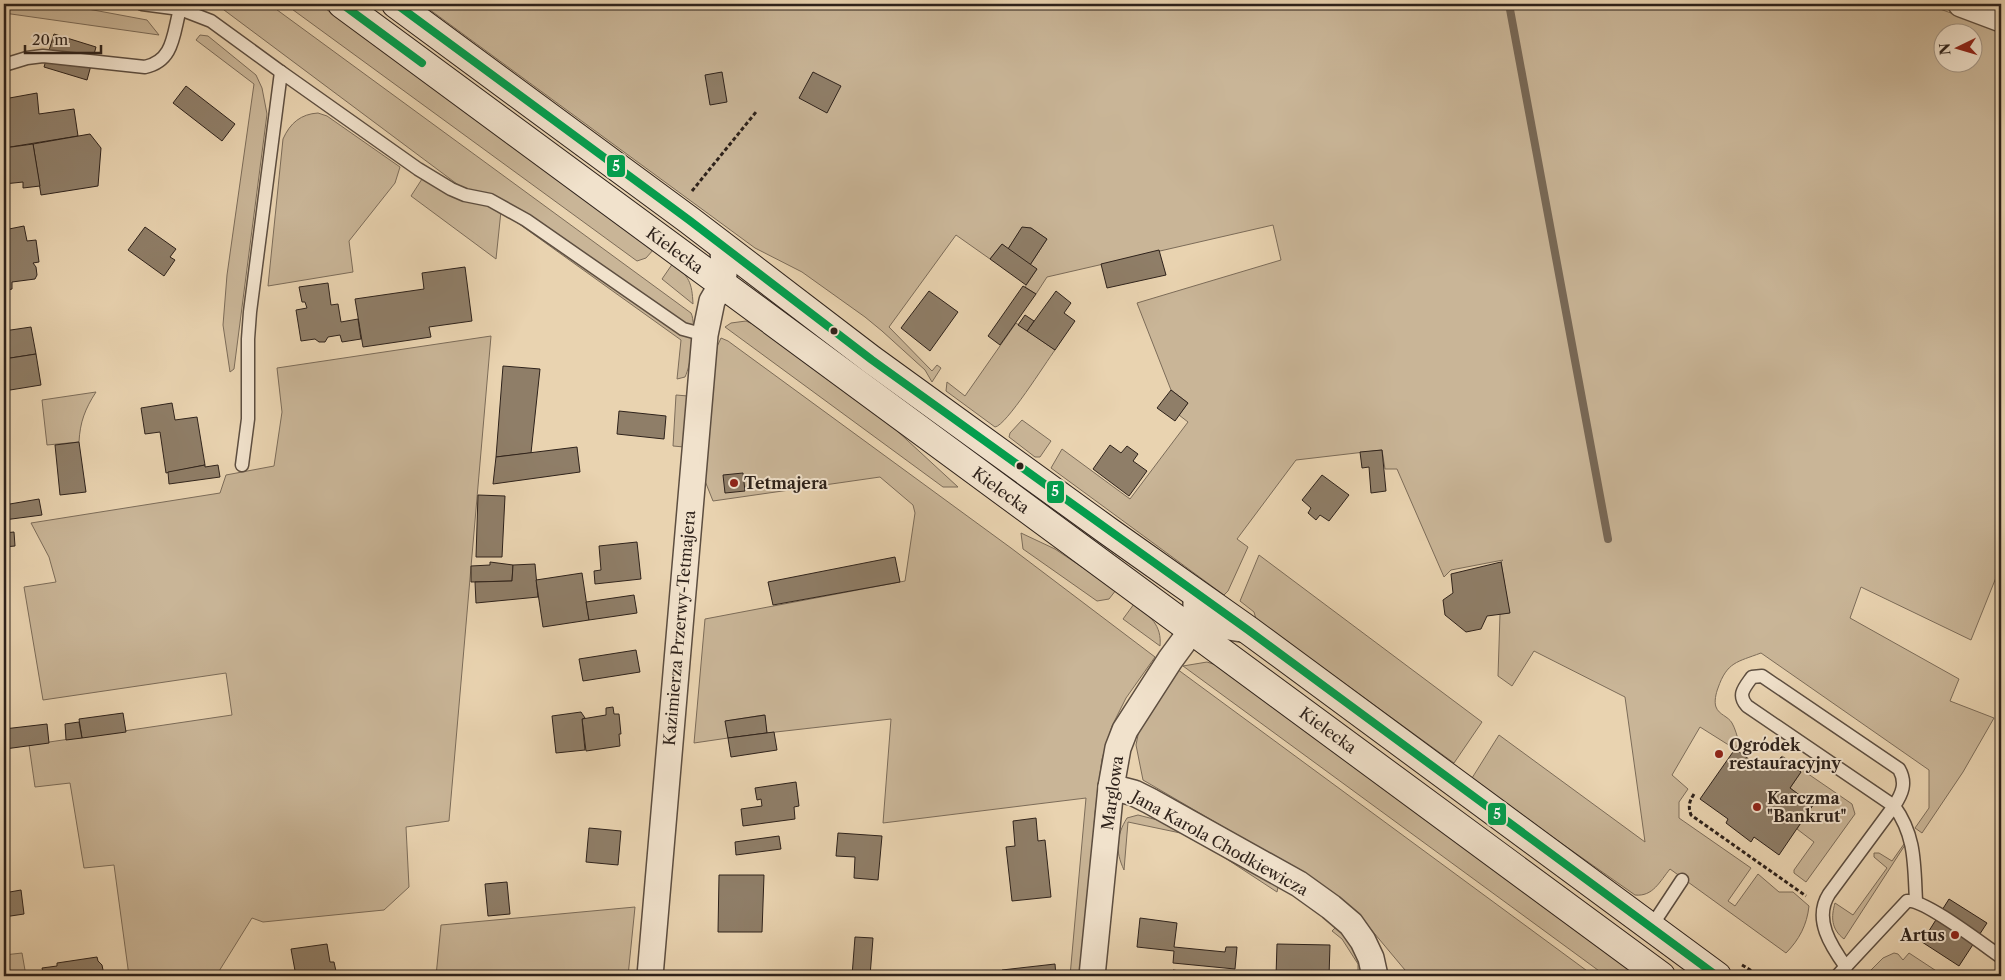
<svg xmlns="http://www.w3.org/2000/svg" width="2005" height="980" viewBox="0 0 2005 980" font-family="'Libre Caslon Text',serif">
<style>
.green{fill:#c9b597;stroke:#7c6c59;fill-rule:evenodd}
.lines{fill:none;stroke-linecap:round;stroke-linejoin:round}
.stream{stroke:#786856;stroke-width:8}
.building{fill:#8f7e68;stroke:#2e221b}
.lane-casing{stroke:#5d4e40;stroke-width:15}
.street-casing{stroke:#5d4e40;stroke-width:28}
.secondary-casing{stroke:#2e221b;stroke-width:30}
.path{stroke:#2e221b;stroke-width:3;stroke-dasharray:4 2.5;stroke-linecap:butt}
.lane{stroke:#f1e2cc;stroke-width:12}
.street{stroke:#f1e2cc;stroke-width:25}
.secondary{stroke:#f1e2cc;stroke-width:28}
.bus-1-casing{stroke:#f1e2cc;stroke-width:11}
.bus-1{stroke:#029f4e;stroke-width:8}
.bus-dot{fill:#2e221b;stroke:#f1e2cc;stroke-width:2}
.poi-dot{fill:#8f2418;stroke:#f1e2cc;stroke-width:2}
.labels{text-anchor:middle;dominant-baseline:central;stroke-width:4;stroke-linejoin:round;paint-order:stroke}
.street-label{font-size:16px;fill:#2e221b;stroke:#f1e2cc}
.poi-label{font-size:16px;font-weight:bold;fill:#2e221b;stroke:#f1e2cc;text-anchor:start}
.line-badge{stroke:#f1e2cc;stroke-width:2}
.badge-label{font-size:14px;text-anchor:middle;font-weight:bold;fill:#fff}
</style>
<rect width="100%" height="100%" fill="#e9d3b0"/>
<filter id="stains"><feTurbulence type="fractalNoise" baseFrequency=".004" numOctaves="4"/><feColorMatrix values="0 0 0 0 .2 0 0 0 0 .09 0 0 0 0 .02 0 0 0 .5 -.17"/></filter>
<radialGradient id="worn" r=".72"><stop offset=".6" stop-color="#630" stop-opacity="0"/><stop offset="1" stop-color="#630" stop-opacity=".3"/></radialGradient>
<!-- green -->
<g class="green">
<polygon points="4,4 61,4 147,20 159,35 4,13"/>
<path d="M216 4H269L691 313C697 325 691 365 685 377L677 379 681 340 501 211 496 259 411 196 422 179 465 190Z"/>
<polygon points="285,4 319,4 654,249 646,258 637,261"/>
<path d="M422 4H1926L2001 31V565L1971 640 1861 587 1850 618 1959 679 1950 701 1994 718 1963 772 1922 833 1915 828 1929 808V770L1761 653C1737 662 1727 662 1718 688 1716 693 1714 702 1716 707 1719 715 1728 716 1732 723 1735 728 1737 736 1739 742L1735 749 1700 727 1672 775 1688 789 1679 802V818L1751 868 1728 901 1735 906 1758 874 1779 892H1793L1809 906C1807 925 1799 940 1786 953L1670 869C1660 881 1653 897 1635 895L1554 838 1472 778 1499 735 1645 842 1625 697 1534 651 1512 686 1498 676 1500 614 1509 613 1501 562 1503 560 1451 570 1444 577 1397 469H1385L1382 450 1296 460 1237 539 1248 547 1228 591 1224 595 1051 468 1062 449 1130 499 1188 422 1179 415 1188 403 1171 390 1137 303 1281 260 1273 225 1047 277 1036 294 1025 287 1037 269 1030 265 1047 239 1031 228H1022L1008 249 1002 244 990 259 956 235 889 327 932 371 937 365 941 368 932 382 925 370 882 331 865 317 802 272 755 248ZM1942 32H1972V62H1942Z"/>
<polygon points="200,35 208,36 256,75 262,88 267,114 234,369 230,372 223,325 227,275 254,84 196,40"/>
<path d="M318 113 327 116 400 167 395 183 349 241 353 272 268 286 283 139C290 123 301 114 318 113Z"/>
<path d="M673 263C689 277 692 282 693 304L662 279Z"/>
<polygon points="746,321 757,326 882,417 958,487 943,487 725,327 731,323"/>
<path d="M1016 323 1055 350C1046 362 1006 426 995 427L946 391 947 382 965 396Z"/>
<polygon points="491,336 449,821 406,827 409,887 384,910 263,922 252,918 216,976 129,976 114,865 84,868 70,783 35,787 29,745 232,715 226,673 43,700 24,587 56,582 49,557 31,523 220,493 226,475 274,466 282,412 277,368"/>
<polygon points="721,338 728,341 1011,548 1155,657 1126,698 1112,726 1102,759 1095,813 1083,976 1070,976 1086,798 883,823 891,719 767,733 764,715 726,721 728,738 694,743 705,619 905,581 915,513 913,505 880,477 713,501 705,481 715,351"/>
<path d="M96 392C85 409 80 422 79 442L47 445 42 400Z"/>
<polygon points="676,395 688,396 684,447 673,446"/>
<polygon points="1022,420 1051,441 1040,457 1035,457 1009,437 1010,433"/>
<polygon points="1021,533 1055,549 1116,590 1109,599 1097,601 1023,549"/>
<polygon points="1259,555 1482,722 1454,763 1256,619 1254,612 1240,601"/>
<path d="M1134 604C1150 616 1162 625 1160 646L1123 619Z"/>
<polygon points="1207,662 1216,665 1642,976 1606,976 1183,666"/>
<polygon points="1177,669 1594,976 1410,976 1364,921 1304,874 1143,780 1136,745 1140,725"/>
<polygon points="1782,756 1852,804 1855,814 1806,882 1794,873 1794,870 1814,842 1797,829 1813,805 1790,788 1801,772 1781,757"/>
<path d="M1138 815 1185 827 1279 882 1277 892 1190 835 1128 822 1124 870C1115 851 1116 836 1127 818Z"/>
<path d="M1904 844 1905 845 1844 939C1831 929 1831 917 1835 903L1853 915 1887 868 1874 857V853H1879L1892 861Z"/>
<polygon points="635,907 628,976 436,976 441,925"/>
<polygon points="1338,925 1359,949 1364,976 1358,976 1358,964 1342,939 1332,931"/>
<polygon points="22,953 26,976 4,976 4,955"/>
<polygon points="1894,953 1898,954 1903,960 1909,953 1944,976 1865,976 1883,958"/>
</g>
<g class="lines">
<!-- stream -->
<polyline class="stream" points="1509,4 1608,539"/>
</g>
<!-- building -->
<g class="building">
<polygon points="54,34 96,47 87,80 44,67"/>
<polygon points="722,72 727,102 710,105 705,75"/>
<polygon points="813,72 841,86 827,113 799,98"/>
<polygon points="186,86 235,124 222,141 173,103"/>
<polygon points="37,93 39,114 74,109 78,136 4,148 4,99"/>
<polygon points="90,134 101,148 98,186 41,195 33,144"/>
<polygon points="33,144 40,186 23,188 23,182 4,184 4,148"/>
<polygon points="24,226 27,241 36,240 39,262 33,263 36,267 37,275 35,279 12,282 12,289 4,291 4,230"/>
<polygon points="145,227 176,249 170,257 175,260 164,276 128,250"/>
<polygon points="1022,227 1031,228 1047,239 1030,265 1008,249"/>
<polygon points="1002,244 1037,269 1026,285 990,259"/>
<polygon points="1159,250 1166,275 1107,288 1101,264"/>
<polygon points="465,267 472,321 429,327 431,337 363,347 355,299 424,289 422,273"/>
<polygon points="328,283 331,305 338,304 341,322 358,319 361,339 342,342 340,335 328,337 325,342 319,342 315,339 301,341 296,310 307,308 305,302 302,302 299,287"/>
<polygon points="1023,286 1036,294 1000,345 988,336"/>
<polygon points="929,291 958,312 930,351 901,328"/>
<polygon points="1056,291 1071,303 1064,313 1075,321 1055,350 1027,331"/>
<polygon points="1025,315 1034,321 1027,331 1018,325"/>
<polygon points="31,327 36,354 4,359 4,331"/>
<polygon points="36,354 41,385 4,391 4,359"/>
<polygon points="503,366 540,369 531,453 496,457"/>
<polygon points="1171,390 1188,403 1175,421 1157,408"/>
<polygon points="172,403 175,420 197,417 205,465 166,473 160,432 145,434 141,408"/>
<polygon points="619,411 666,416 664,439 617,434"/>
<polygon points="79,442 86,492 60,495 55,445"/>
<polygon points="1110,445 1121,453 1127,446 1138,454 1133,461 1147,471 1129,496 1093,469"/>
<polygon points="577,447 580,472 493,484 496,457"/>
<polygon points="1382,450 1386,491 1371,493 1369,467 1362,468 1360,452"/>
<polygon points="205,465 205,467 218,465 220,477 169,484 168,472"/>
<polygon points="743,473 745,491 725,493 723,475"/>
<polygon points="1322,475 1349,495 1329,521 1320,515 1316,520 1308,513 1311,508 1302,500"/>
<polygon points="478,495 505,496 502,557 476,557"/>
<polygon points="39,499 42,515 4,520 4,505"/>
<polygon points="14,532 15,546 4,547 4,533"/>
<polygon points="637,542 641,579 595,584 594,571 601,570 599,546"/>
<polygon points="895,557 900,582 773,605 768,582"/>
<polygon points="490,562 513,565 512,581 471,582 471,566 490,565"/>
<polygon points="1501,562 1510,613 1487,616 1481,629 1466,632 1445,615 1443,600 1453,593 1451,574"/>
<polygon points="535,564 538,597 476,603 475,582 512,581 513,565"/>
<polygon points="582,573 589,620 543,627 536,580"/>
<polygon points="634,595 637,613 589,620 586,602"/>
<polygon points="636,650 640,672 583,681 579,659"/>
<polygon points="613,707 614,714 619,714 621,734 619,734 620,746 586,751 582,719 606,715 606,708"/>
<polygon points="581,712 585,718 582,719 585,750 556,753 552,716"/>
<polygon points="123,713 126,732 82,738 79,719"/>
<polygon points="765,715 767,733 728,738 725,721"/>
<polygon points="79,722 82,738 66,740 65,724"/>
<polygon points="47,724 49,743 5,749 4,729"/>
<polygon points="774,732 777,750 731,757 728,738"/>
<polygon points="1735,749 1764,770 1770,762 1775,766 1781,757 1801,772 1790,788 1813,805 1779,855 1754,837 1751,842 1726,823 1728,819 1700,799"/>
<polygon points="796,782 799,806 794,807 795,819 743,826 741,809 762,806 761,799 757,800 755,788"/>
<polygon points="1036,818 1038,841 1045,840 1051,897 1012,901 1006,847 1015,846 1013,821"/>
<polygon points="589,828 621,831 618,865 586,862"/>
<polygon points="838,833 882,836 878,880 854,878 855,857 836,856"/>
<polygon points="779,836 781,849 736,855 735,842"/>
<polygon points="719,875 764,875 762,932 718,932"/>
<polygon points="507,882 510,914 488,916 485,884"/>
<polygon points="21,890 24,914 4,917 4,893"/>
<polygon points="1949,899 1987,923 1959,966 1922,942"/>
<polygon points="1140,918 1177,923 1174,947 1225,952 1226,947 1237,947 1235,969 1173,963 1174,951 1137,947"/>
<polygon points="855,937 873,938 870,976 852,976"/>
<polygon points="327,944 330,962 334,962 337,976 296,976 291,949"/>
<polygon points="1277,944 1330,945 1329,976 1276,976"/>
<polygon points="97,957 98,961 102,965 103,970 100,976 44,976 42,968 57,966 57,963"/>
<polygon points="1055,964 1056,976 1002,976 1002,970"/>
<polygon points="1173,970 1199,974 1199,976 1172,976"/>
</g>
<g class="lines">
<!-- lane casing -->
<g class="lane-casing">
<g id="lane">
<polyline points="142,4 180,9 211,21 281,72"/>
<path d="M4 65 27 58 43 56 145 67C174 61 173 34 180 9"/>
<polyline points="242,465 248,419 248,339 250,312 281,72 418,169 451,189 465,195 490,200 526,220 683,329 705,335"/>
<polyline points="1651,927 1682,880"/>
<path d="M1846 967C1831 946 1813 919 1829 894L1894 806C1902 794 1907 783 1899 769L1762 676 1752 677C1744 688 1737 695 1747 706L1894 806C1916 836 1914 865 1916 901"/>
<path d="M1837 976 1907 901C1923 898 1985 946 2001 957"/>
</g>
</g>
<!-- street casing -->
<g class="street-casing">
<g id="street">
<polyline points="1961,4 2001,19"/>
<polyline points="1192,630 1222,626 1248,630"/>
<polyline points="1111,787 1134,793 1150,801 1299,884 1331,907 1351,924 1363,941 1371,958 1375,976"/>
<polyline points="650,976 705,335 712,301 722,284 724,274 723,246"/>
<polyline points="1092,976 1111,787 1118,748 1125,730 1170,660 1192,630 1196,610 1196,594"/>
</g>
</g>
<!-- secondary casing -->
<g class="secondary-casing">
<g id="secondary">
<polyline points="342,4 1661,976"/>
<polyline points="396,4 689,220 872,360 1108,531 1248,630 1717,976"/>
</g>
</g>
<!-- path -->
<g class="path">
<polyline points="692,191 756,112"/>
<path d="M1694 794C1689 802 1688 806 1691 815L1806 896"/>
<polyline points="1742,965 1760,976"/>
</g>
<!-- lane -->
<use href="#lane" class="lane"/>
<!-- street -->
<use href="#street" class="street"/>
<!-- secondary -->
<use href="#secondary" class="secondary"/>
<!-- bus-1 casing -->
<g class="bus-1-casing">
<g id="bus-1">
<polyline points="342,4 422,63"/>
<polyline points="396,4 689,220 872,360 1248,630 1717,976"/>
</g>
</g>
<!-- bus-1 -->
<use href="#bus-1" class="bus-1"/>
</g>
<!-- markers -->
<g class="bus-dot">
<circle cx="834" cy="331" r="4.5"/>
<circle cx="1020" cy="466" r="4.5"/>
</g>
<g class="poi-dot">
<circle cx="734" cy="483" r="5"/>
<circle cx="1719" cy="754" r="5"/>
<circle cx="1757" cy="807" r="5"/>
<circle cx="1955" cy="935" r="5"/>
</g>
<g class="labels">
<!-- street labels -->
<g class="street-label">
<text transform="translate(675 250) rotate(36)">Kielecka</text>
<text transform="translate(1001 490) rotate(36)">Kielecka</text>
<text transform="translate(679 628) rotate(-85)">Kazimierza Przerwy-Tetmajera</text>
<text transform="translate(1328 730) rotate(36)">Kielecka</text>
<text transform="translate(1112 793) rotate(-82)">Marglowa</text>
<text transform="translate(1220 843) rotate(29)">Jana Karola Chodkiewicza</text>
</g>
<!-- poi labels -->
<g class="poi-label">
<text x="744" y="483">Tetmajera</text>
<text x="1729" y="745">Ogródek<tspan x="1729" dy="18">restauracyjny</tspan></text>
<text x="1767" y="798">Karczma<tspan x="1767" dy="18">"Bankrut"</tspan></text>
<text x="1945" y="935" text-anchor="end">Artus</text>
</g>
</g>
<g class="line-badge">
<rect x="606" y="154" width="20" height="24" rx="5" fill="#029f4e"/>
<rect x="1046" y="480" width="19" height="24" rx="5" fill="#029f4e"/>
<rect x="1487" y="802" width="20" height="24" rx="5" fill="#029f4e"/>
</g>
<g class="badge-label">
<text x="616" y="171">5</text>
<text x="1055" y="496">5</text>
<text x="1497" y="819">5</text>
</g>
<!-- margin -->
<rect width="2005" height="980" fill="none" stroke="#e9d3b0" stroke-width="20"/>
<rect x="5" y="5" width="1995" height="970" fill="none" stroke="#2e221b" stroke-width="2.5"/>
<rect x="10" y="10" width="1985" height="960" fill="none" stroke="#2e221b"/>
<!-- north arrow -->
<g transform="translate(1958 48) rotate(265)"><circle r="24" fill="#f1e2cc" stroke="#a39585"/>
<path d="M0-4L9 19L0 12L-9 19Z" fill="#8f2418"/>
<text y="-8" font-size="14" font-weight="bold" text-anchor="middle" fill="#2e221b">N</text>
</g>
<!-- scale -->
<path d="M25 45v8h76v-8" fill="none" stroke="#2e221b" stroke-width="2.5"/>
<text x="32" y="45" font-size="15" fill="#2e221b" stroke="#f1e2cc" stroke-width="4" paint-order="stroke">20 m</text>
<rect width="100%" height="100%" filter="url(#stains)"/>
<rect width="100%" height="100%" fill="url(#worn)"/>
</svg>
